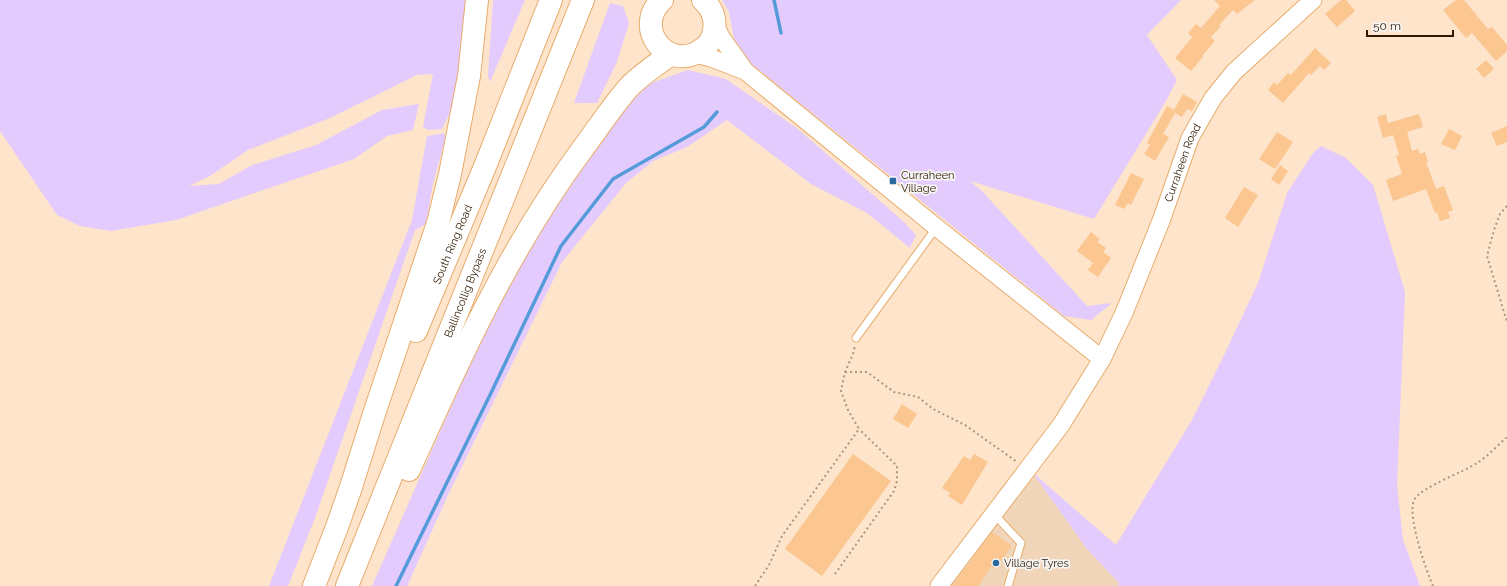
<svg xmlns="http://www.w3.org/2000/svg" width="1507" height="586" viewBox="0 0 1507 586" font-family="Raleway,sans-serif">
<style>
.built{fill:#f0d5b9}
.green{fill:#e4cbfe}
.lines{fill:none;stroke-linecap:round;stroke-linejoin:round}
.stream{stroke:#569bd9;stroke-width:3.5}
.building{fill:#fbc68f}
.service-casing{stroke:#e8ac6c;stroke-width:9}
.tertiary-casing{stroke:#e8ac6c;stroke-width:19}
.trunk-casing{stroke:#e8ac6c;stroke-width:24}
.path{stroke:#ae967d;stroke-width:2;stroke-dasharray:2 3;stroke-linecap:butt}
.service{stroke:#fff;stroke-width:7}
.tertiary{stroke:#fff;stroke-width:17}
.trunk{stroke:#fff;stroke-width:22}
.poi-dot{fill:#2969a0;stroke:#f6f6f6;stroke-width:1.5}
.labels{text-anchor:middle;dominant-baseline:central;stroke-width:3.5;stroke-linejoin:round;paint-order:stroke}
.street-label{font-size:11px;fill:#301900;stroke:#f6f6f6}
.poi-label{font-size:11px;fill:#301900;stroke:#f6f6f6;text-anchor:start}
</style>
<rect width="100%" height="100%" fill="#fde4cb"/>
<!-- built -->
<polygon class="built" points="1032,472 1087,549 1119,583 1118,586 945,586"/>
<!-- green -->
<g class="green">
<polygon points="0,0 466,0 463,49 454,105 442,129 428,130 423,127 433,74 417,75 330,118 248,150 210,176 189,186 219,184 252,165 316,145 382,110 419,104 413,130 387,136 354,159 176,220 111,231 80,226 57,215 0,131"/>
<polygon points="493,0 525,0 490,82 488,76"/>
<polygon points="722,0 1181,0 1147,35 1177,80 1166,101 1094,219 970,181 982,191 1087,306 1112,303 1091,320 1064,316 744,58 734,39 729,12"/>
<polygon points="610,3 623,6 629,23 617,62 597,103 574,103"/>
<polygon points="688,70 726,79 798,129 904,222 916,235 910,248 867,213 811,184 727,120 687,147 653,161 626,183 562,262 448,495 407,586 372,586 485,330 547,215 628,104 651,83"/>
<polygon points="444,133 446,137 433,183 426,224 415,230 315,518 288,586 269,586 412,220 427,136"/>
<polygon points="1321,146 1346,158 1373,185 1405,292 1397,485 1403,540 1420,586 1118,586 1119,583 1087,549 1032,472 1116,545 1192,420 1226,351 1258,283 1287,193 1313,153"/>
</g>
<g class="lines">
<!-- stream -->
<g class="stream">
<polyline points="774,0 781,33"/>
<polyline points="396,586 491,393 561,246 613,179 704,127 717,112"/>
</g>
</g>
<!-- building -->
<g class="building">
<polygon points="1214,0 1255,0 1237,14 1233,10 1219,25 1221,26 1211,37 1215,41 1202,56 1203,57 1191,71 1175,58 1192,37 1188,33 1196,24 1201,28 1220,6"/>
<polygon points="1341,0 1346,0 1355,11 1337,27 1325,14"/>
<polygon points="1456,0 1464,0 1488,29 1492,27 1507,45 1507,51 1496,61 1472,33 1466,38 1443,10"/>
<polygon points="1315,48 1331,63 1324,70 1320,66 1311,75 1309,73 1283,103 1268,90 1274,82 1277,85 1288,73 1291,75"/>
<polygon points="1486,60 1494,69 1484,78 1476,69"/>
<polygon points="1183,94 1197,102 1192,111 1187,109 1182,117 1175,113 1163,134 1169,137 1155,161 1144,154 1150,145 1147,143 1167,106 1174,110"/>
<polygon points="1386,114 1388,123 1419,114 1423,127 1407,132 1412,151 1418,149 1420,154 1425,152 1428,162 1426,162 1436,189 1444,186 1453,210 1448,212 1450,218 1440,221 1437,212 1435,213 1426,189 1393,201 1386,180 1402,174 1396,156 1399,155 1393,135 1383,138 1377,117"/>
<polygon points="1507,126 1507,142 1497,146 1491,133"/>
<polygon points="1449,129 1462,136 1455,150 1441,144"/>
<polygon points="1277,132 1293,142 1275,169 1259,159"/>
<polygon points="1280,165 1288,171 1279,185 1271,179"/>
<polygon points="1131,173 1144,179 1131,205 1128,203 1124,209 1115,205"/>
<polygon points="1244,187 1258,195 1238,227 1225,218"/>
<polygon points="1091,232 1100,239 1097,242 1106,248 1103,252 1111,258 1098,277 1088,270 1093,263 1077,251"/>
<polygon points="902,404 917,414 908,428 893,419"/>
<polygon points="853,454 891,481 822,576 785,549"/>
<polygon points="974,454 988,462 962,505 948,496 950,493 942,488 964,456 970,460"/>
<polygon points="992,532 1012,546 995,569 991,567 978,586 952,586"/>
</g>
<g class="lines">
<!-- service casing -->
<g class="service-casing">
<g id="service">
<polyline points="856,338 936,228"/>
<polyline points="994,514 1021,543 1008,586"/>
</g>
</g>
<!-- tertiary casing -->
<g class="tertiary-casing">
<g id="tertiary">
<polyline points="715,24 721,37 745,71 936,227 1102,359"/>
<polyline points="695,54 711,58 745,71"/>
<path id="s1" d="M939 586 1061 425 1102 359 1124 313 1161 221 1190 138 1213 98 1234 72 1313 0"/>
</g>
</g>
<!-- trunk casing -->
<g class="trunk-casing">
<g id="trunk">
<path d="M662 0C632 28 668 73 701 50 708 46 713 38 714 30 716 19 712 8 703 0"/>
<path id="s2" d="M416 331 486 164 551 0"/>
<path d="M409 470C459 359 508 250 581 151 597 130 612 106 630 86 642 74 657 64 671 54"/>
<polyline points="314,586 337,527 351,487 374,414 438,223 450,174 469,76 477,0"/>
<path id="s3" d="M347 586 583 0"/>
</g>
</g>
<!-- path -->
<g class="path">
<polyline points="1507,206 1500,214 1494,230 1487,256 1507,322"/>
<polyline points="845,372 867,372 894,392 918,397 933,409 965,425 1017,462"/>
<polyline points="835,574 894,491 897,481 897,466 859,429"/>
<polyline points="755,586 769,565 782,536 859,429 848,410 841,391 845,372 853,354 855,346"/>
<path d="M1433 586C1426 570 1407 516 1414 500 1421 487 1464 472 1477 463 1488 456 1498 445 1507 437"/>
</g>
<!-- service -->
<use href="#service" class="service"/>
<!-- tertiary -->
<use href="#tertiary" class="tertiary"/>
<!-- trunk -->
<use href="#trunk" class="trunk"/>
</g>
<!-- markers -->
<g class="poi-dot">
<rect x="889" y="177" width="8" height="8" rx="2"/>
<circle cx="996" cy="563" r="4"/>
</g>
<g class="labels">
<!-- street labels -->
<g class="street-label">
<text stroke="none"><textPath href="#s1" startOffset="492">Curraheen Road</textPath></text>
<text stroke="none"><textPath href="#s2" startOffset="94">South Ring Road</textPath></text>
<text stroke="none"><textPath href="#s3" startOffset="316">Ballincollig Bypass</textPath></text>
</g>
<!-- poi labels -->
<g class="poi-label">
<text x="901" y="175">Curraheen<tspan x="901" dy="13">Village</tspan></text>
<text x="1004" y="563">Village Tyres</text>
</g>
</g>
<!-- scale -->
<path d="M1367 30v6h86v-6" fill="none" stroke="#301900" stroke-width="2"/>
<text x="1373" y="30" font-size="12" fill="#301900" stroke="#f6f6f6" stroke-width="3" paint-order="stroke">50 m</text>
</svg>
